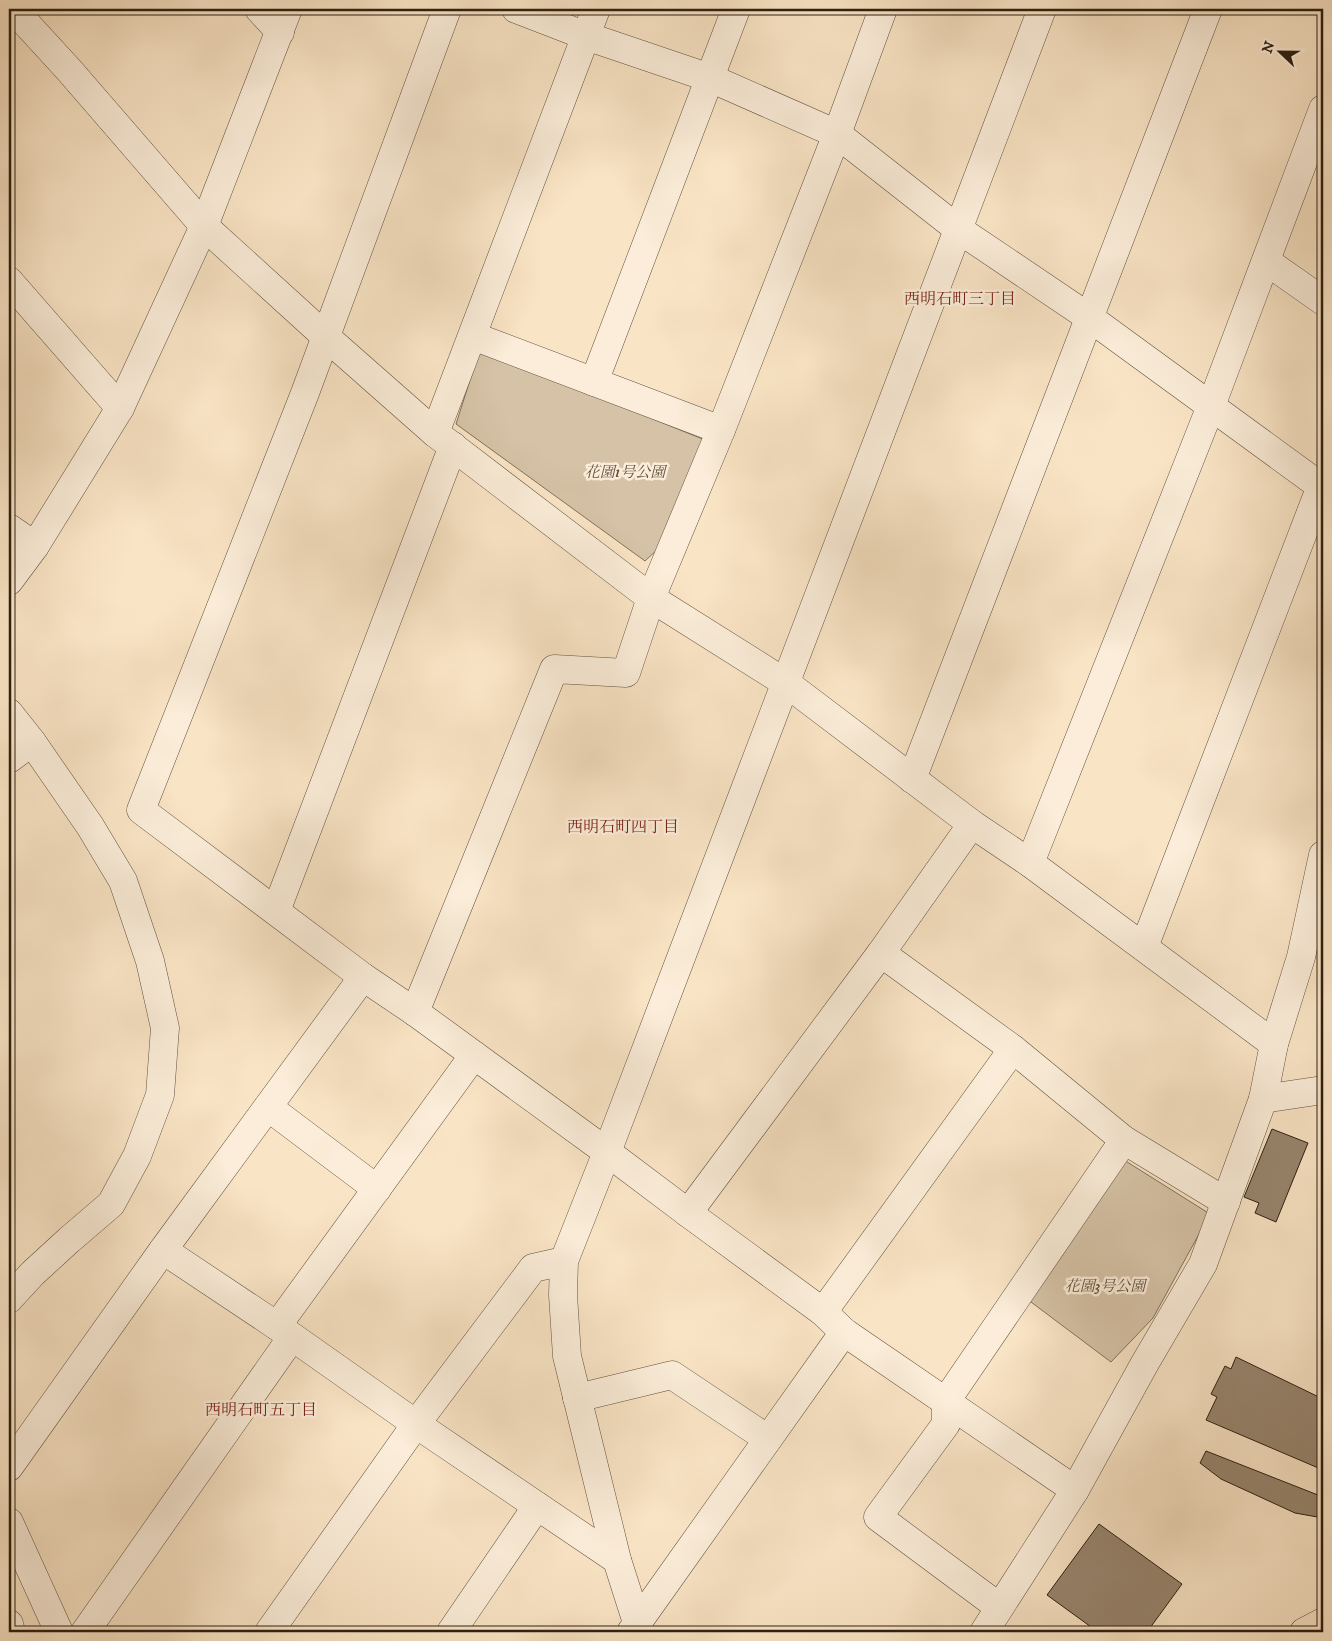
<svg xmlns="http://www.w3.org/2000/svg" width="1332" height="1641" viewBox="0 0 1332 1641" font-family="'IM FELL DW Pica','Noto Serif JP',serif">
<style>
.green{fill:#d6c3a7;stroke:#82725c}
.building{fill:#98866f;stroke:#2e2012}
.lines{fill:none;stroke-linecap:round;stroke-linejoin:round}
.minor-casing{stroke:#61513f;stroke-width:29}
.highway-casing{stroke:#2e2012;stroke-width:29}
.minor{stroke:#fbedd9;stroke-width:28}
.highway{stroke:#f9e4c5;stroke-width:28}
.labels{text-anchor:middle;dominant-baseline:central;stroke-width:5;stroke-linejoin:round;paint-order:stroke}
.park-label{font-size:15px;font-style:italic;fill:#60513f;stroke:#fbedd9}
.neighbourhood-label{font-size:16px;fill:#7a1f14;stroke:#fbedd9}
</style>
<rect width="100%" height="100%" fill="#f9e4c5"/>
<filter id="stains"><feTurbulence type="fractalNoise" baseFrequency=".004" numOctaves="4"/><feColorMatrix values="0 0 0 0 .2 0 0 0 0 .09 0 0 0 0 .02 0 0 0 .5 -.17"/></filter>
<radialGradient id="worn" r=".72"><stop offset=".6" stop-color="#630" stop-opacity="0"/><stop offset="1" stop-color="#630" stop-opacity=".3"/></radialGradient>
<!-- green -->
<g class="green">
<polygon points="480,349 705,440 659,548 645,561 456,424"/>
<polygon points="1124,1160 1210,1214 1153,1318 1111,1362 1027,1299"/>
</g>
<!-- building -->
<g class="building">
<polygon points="1272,1129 1308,1143 1276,1222 1255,1213 1259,1203 1244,1197"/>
<polygon points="1236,1357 1323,1399 1323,1470 1206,1420 1217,1397 1211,1394 1225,1366 1231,1369"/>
<polygon points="1206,1451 1323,1497 1323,1518 1295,1513 1221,1479 1200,1463"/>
<polygon points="1099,1524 1182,1584 1147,1632 1098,1632 1047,1595"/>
</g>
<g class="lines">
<!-- minor casing -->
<g class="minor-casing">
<g id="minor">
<polyline points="13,9 69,70 204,226 325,336 435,433 651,598 786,683 972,824 1030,863 1274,1044"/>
<polyline points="259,9 280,32"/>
<polyline points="447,9 305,393 141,810 363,977 415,1012 607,1152 688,1213 823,1312 844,1332 1075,1490"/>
<polyline points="516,9 586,36 710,78 837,134 958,229 1090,318 1323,488"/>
<polyline points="1266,261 1323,301"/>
<polyline points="9,281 120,408"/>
<polyline points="473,336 721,430"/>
<polyline points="594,382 736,9"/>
<polyline points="435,433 596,9"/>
<polyline points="9,528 35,546"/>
<polyline points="9,581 35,546 120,408 204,226 288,9"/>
<polyline points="9,713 32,742 90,826 123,881 150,961 165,1028 160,1095 137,1156 111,1204 69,1240 33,1273 9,1299"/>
<polyline points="9,759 32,742"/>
<polyline points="912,779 1208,9"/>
<polyline points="1030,863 1211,406 1323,109"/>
<polyline points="276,911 453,446"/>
<polyline points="1144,947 1321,486"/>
<polyline points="881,953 1013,1049 1124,1140 1226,1202"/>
<polyline points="415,1012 554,669 626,673 651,598 721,430 837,134 883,9"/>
<polyline points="1263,1099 1323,1090"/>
<polyline points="268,1107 377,1189"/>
<polyline points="688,1213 881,953 972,824"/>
<polyline points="163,1250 277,1326 416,1424 617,1560"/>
<polyline points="823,1312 1013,1049"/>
<polyline points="277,1326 474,1055"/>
<polyline points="577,1398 672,1375 768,1439"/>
<polyline points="9,1467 163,1250 363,977"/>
<polyline points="9,1522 59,1632"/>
<polyline points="999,1607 878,1517 946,1424 946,1401 1124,1140"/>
<polyline points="9,1624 11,1632"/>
<polyline points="85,1632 292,1337"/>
<polyline points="269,1632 416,1424 533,1268 564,1261"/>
<polyline points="451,1632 537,1506"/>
<polyline points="631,1632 844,1332"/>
<polyline points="640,1632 617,1560 567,1356 563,1295 564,1261 607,1152 1042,9"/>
<polyline points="984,1632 1075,1490 1145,1363 1203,1264 1263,1099 1274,1044 1301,957 1323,855"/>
</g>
</g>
<!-- highway casing -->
<g class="highway-casing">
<polyline id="highway" points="1304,1632 1323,1622"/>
</g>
<!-- minor -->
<use href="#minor" class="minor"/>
<!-- highway -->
<use href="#highway" class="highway"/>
</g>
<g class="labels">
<!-- park labels -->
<g class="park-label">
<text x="625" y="472">花園1号公園</text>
<text x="1105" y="1286">花園3号公園</text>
</g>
<!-- neighbourhood labels -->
<g class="neighbourhood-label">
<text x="960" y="299">西明石町三丁目</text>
<text x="623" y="827">西明石町四丁目</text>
<text x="261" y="1410">西明石町五丁目</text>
</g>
</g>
<!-- margin -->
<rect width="1332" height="1641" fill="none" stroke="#f9e4c5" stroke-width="30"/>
<rect x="10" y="10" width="1312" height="1621" fill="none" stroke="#2e2012" stroke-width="2.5"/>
<rect x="15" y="15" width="1302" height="1611" fill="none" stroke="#2e2012"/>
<!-- north arrow -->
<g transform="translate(1280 52) rotate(292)" stroke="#fbedd9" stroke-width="4" paint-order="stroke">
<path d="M0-4L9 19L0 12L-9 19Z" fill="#2e2012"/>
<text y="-8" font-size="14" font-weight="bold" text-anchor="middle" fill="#2e2012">N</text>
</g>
<rect width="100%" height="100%" filter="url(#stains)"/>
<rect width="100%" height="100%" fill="url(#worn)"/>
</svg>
